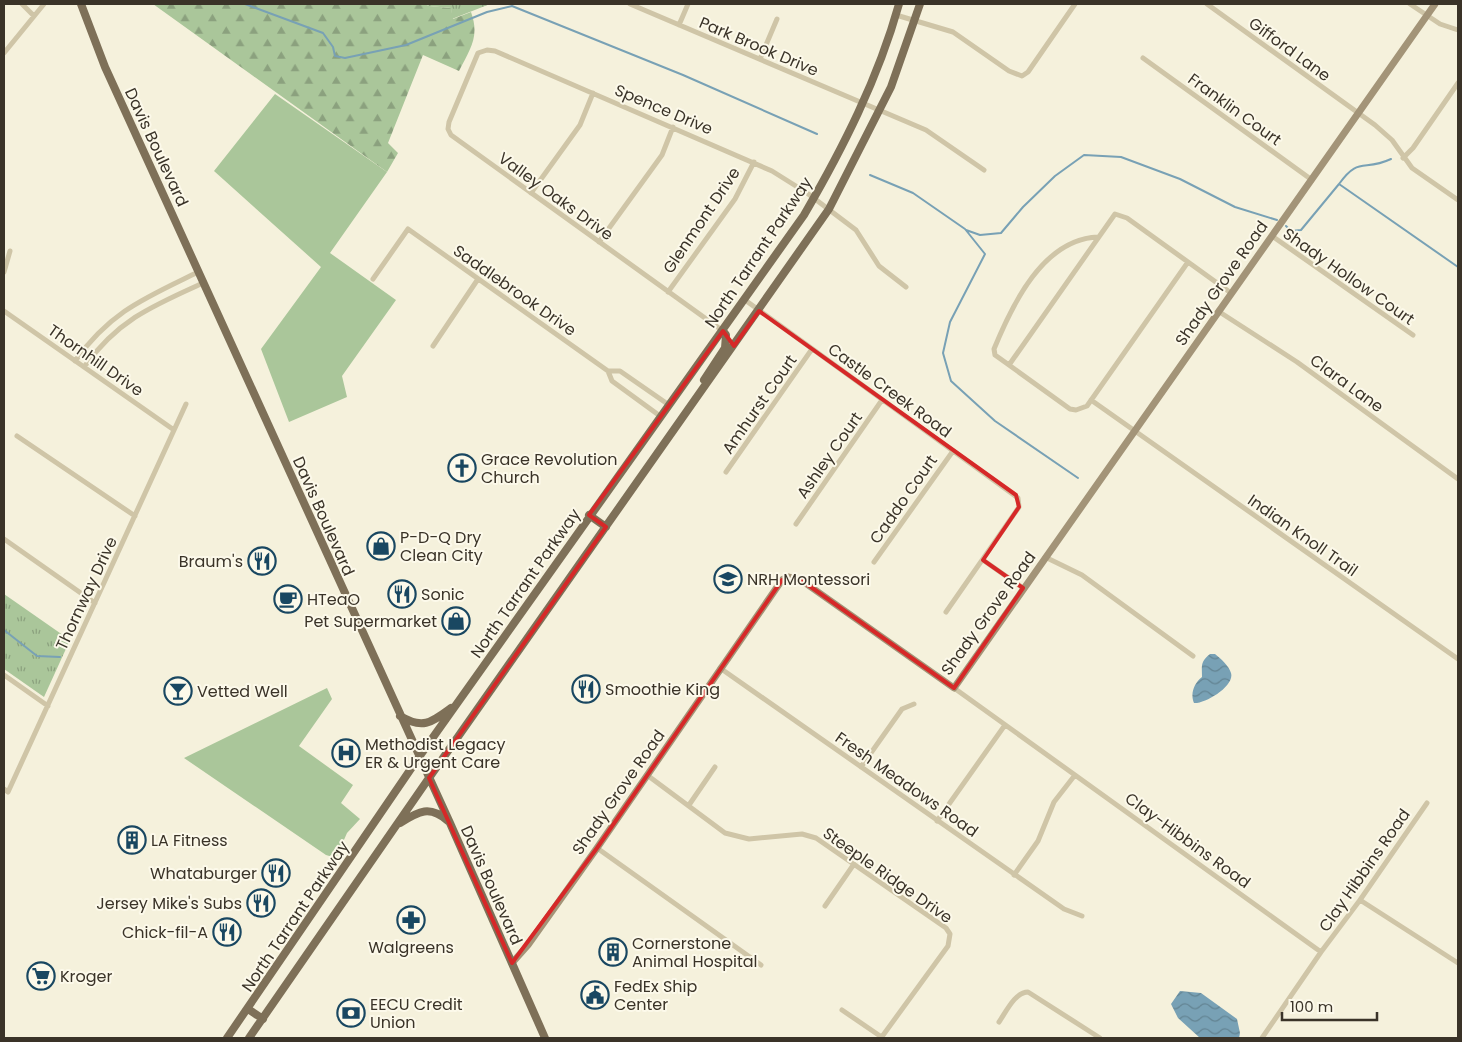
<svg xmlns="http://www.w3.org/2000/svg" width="1462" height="1042" viewBox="0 0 1462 1042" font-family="Poppins,sans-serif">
<defs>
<pattern id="forest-firs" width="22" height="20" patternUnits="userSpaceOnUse" patternTransform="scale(1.25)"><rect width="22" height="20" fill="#aac69a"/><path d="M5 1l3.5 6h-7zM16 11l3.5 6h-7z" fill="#8ba17e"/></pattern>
<pattern id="park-tufts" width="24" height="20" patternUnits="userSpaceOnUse" patternTransform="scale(1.25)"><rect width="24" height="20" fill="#aac69a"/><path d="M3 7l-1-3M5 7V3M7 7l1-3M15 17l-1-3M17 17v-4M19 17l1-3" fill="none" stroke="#8ba17e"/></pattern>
<pattern id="water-waves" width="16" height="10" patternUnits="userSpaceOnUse" patternTransform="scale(1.25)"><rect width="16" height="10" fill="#78a1b5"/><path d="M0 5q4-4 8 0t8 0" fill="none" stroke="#638493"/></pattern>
</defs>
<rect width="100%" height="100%" fill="#f5f1dc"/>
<!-- grass -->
<path fill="#aac69a" d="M275 94 387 172 330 253 396 300 342 376 347 397 289 422 261 349 321 267 214 171Z
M327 688 332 699 299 746 353 785 341 803 360 819 347 833 336 858 326 855 184 758Z"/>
<!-- forest -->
<path fill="url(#forest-firs)" d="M153 4H424L429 6 451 8 453 19 471 12C480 37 470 49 459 71L423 55 388 143 398 153 387 172Z"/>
<!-- park -->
<path fill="url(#park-tufts)" d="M424 4H490L452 19 451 8 429 6Z
M4 594 70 640 44 697 4 669Z"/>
<!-- water -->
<path fill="url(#water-waves)" d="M1210 654H1215C1221 659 1229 666 1231 673 1235 686 1205 704 1194 703 1190 694 1194 683 1202 677 1202 666 1200 662 1210 654Z
M1180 991 1201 993 1237 1019 1240 1033 1239 1038H1200L1178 1018 1171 1004Z"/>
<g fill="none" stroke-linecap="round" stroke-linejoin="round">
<!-- stream -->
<path stroke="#78a1b5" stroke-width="2" d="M245 4 323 33 333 47 335 56 345 58 406 45 487 12 512 6 683 75 817 134
M870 175 913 193 965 229 985 254 950 322 943 353 951 381 995 421 1078 478
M1339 184C1359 156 1363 172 1391 159
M1286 226 1291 231 1301 230 1339 184 1458 267
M966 230 980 235 1001 233 1023 207 1055 176 1084 155 1121 157 1180 179 1235 207 1277 220
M4 630 37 656 60 657"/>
<!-- street -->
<path stroke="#cfc5a7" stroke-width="5" d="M22 4 34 16
M630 4 926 130 984 170
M1207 4 1375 125 1392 140 1412 168 1458 200
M1410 4 1440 24 1458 30
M896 15 953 32 1009 71 1022 76 1028 72 1075 4
M679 25 688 4
M4 53 44 4
M1143 58 1312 180
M760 59 777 19
M1403 158 1413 148 1458 83
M531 193 580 125 593 93
M1272 236 1413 335
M599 242 662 155 673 127
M1188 262 1087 406 1076 410 1070 409 1009 365 1115 214 1127 218 1231 293
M4 272 10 251
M373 279 408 229 608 371 612 381 660 416
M668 292 735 199 754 162
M745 300 1018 498 1019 507 946 612
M4 311 174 430
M1218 311 1297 362 1458 479
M723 331 451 135 448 129 449 122 478 53 487 50 495 51 772 171 807 193 856 230 879 266 906 287
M433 346 478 279
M75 361C111 311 145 298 198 272
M1009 365 995 355 994 349C1012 305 1043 239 1098 237
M84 367C118 320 152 306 203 283
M608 371H620L669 405
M1091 400 1458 659
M17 436 135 516
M726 472 812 349
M796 524 882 400
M4 539 95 603
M1045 557 1082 575 1193 656
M983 560 1023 588
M874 562 953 451
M720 668 1064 909 1082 916
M4 675 48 706
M954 688 1321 952 1262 1038
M861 767 902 709 914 704
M647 775 725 833 749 839 802 834 816 838 946 928 950 934 948 946 881 1038
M4 789 8 792 186 404
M689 805 715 767
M937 821 1005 725
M597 848 761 965
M1014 875 1038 841 1054 802 1075 775
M1360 900 1458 963
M825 906 854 864
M1321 952 1360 900 1427 803
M842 1010 883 1038
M999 1022C1006 1012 1015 992 1028 992L1100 1038"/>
<!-- secondary -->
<path stroke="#a39478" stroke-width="7" d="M512 963 528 945 597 848 782 580 788 577 801 580 954 688 1435 4"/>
<!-- primary -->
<path stroke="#7e7058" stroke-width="8" d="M81 4 105 67 450 823 545 1038
M704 380 725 348 726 335 723 331
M589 515 606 527
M400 716C423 730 432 722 451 708
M400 823C419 811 430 805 448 821
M248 1009 263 1019
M227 1038 419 757 804 215C843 148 878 79 899 4
M249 1038 429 778 829 209 891 87 920 4"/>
</g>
<!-- marked area -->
<path fill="none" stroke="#d62828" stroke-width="4" stroke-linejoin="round" d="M759 311 1016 495 1019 507 983 560 1023 588 954 688 801 580H782L597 848 512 963 429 778 606 527 589 515 723 331 734 346Z"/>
<!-- icons -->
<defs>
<g id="church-ring" transform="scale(1.4375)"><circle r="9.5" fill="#fcf9ea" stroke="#194761" stroke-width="1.5"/><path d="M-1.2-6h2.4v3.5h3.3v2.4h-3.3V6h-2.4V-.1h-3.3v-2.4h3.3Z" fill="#194761"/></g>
<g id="shop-ring" transform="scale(1.4375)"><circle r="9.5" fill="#fcf9ea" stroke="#194761" stroke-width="1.5"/><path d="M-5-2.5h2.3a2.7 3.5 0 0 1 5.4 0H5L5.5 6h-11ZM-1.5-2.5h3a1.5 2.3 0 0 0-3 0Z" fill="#194761"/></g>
<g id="restaurant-ring" transform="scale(1.4375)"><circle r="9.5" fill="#fcf9ea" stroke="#194761" stroke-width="1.5"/><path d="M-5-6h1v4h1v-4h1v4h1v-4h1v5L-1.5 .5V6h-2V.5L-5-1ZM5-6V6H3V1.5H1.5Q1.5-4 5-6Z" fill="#194761"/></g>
<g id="school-ring" transform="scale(1.4375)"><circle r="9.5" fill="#fcf9ea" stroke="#194761" stroke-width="1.5"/><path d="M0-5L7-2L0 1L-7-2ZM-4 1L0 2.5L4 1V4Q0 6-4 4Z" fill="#194761"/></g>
<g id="cafe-ring" transform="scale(1.4375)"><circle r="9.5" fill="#fcf9ea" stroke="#194761" stroke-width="1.5"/><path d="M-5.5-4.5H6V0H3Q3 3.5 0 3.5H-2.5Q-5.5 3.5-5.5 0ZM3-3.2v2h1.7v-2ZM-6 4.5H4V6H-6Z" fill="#194761"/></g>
<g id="bar-ring" transform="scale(1.4375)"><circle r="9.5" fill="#fcf9ea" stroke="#194761" stroke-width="1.5"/><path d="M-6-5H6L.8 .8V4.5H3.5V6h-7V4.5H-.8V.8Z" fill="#194761"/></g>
<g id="hospital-ring" transform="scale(1.4375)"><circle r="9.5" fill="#fcf9ea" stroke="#194761" stroke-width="1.5"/><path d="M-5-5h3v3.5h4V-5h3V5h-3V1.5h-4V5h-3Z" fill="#194761"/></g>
<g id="building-ring" transform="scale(1.4375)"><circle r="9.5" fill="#fcf9ea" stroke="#194761" stroke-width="1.5"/><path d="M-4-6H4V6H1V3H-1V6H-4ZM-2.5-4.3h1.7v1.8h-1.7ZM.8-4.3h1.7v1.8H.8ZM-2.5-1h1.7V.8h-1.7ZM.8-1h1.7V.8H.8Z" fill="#194761"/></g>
<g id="pharmacy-ring" transform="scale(1.4375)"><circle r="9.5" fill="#fcf9ea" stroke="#194761" stroke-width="1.5"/><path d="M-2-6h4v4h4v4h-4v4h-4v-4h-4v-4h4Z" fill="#194761"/></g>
<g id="supermarket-ring" transform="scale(1.4375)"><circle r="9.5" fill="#fcf9ea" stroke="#194761" stroke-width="1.5"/><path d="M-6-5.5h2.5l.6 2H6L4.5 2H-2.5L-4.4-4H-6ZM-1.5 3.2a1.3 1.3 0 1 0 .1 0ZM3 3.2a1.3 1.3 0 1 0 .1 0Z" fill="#194761"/></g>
<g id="civic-ring" transform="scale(1.4375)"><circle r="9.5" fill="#fcf9ea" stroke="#194761" stroke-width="1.5"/><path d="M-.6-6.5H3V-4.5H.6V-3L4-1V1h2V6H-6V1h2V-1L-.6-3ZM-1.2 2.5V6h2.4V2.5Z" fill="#194761"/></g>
<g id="bank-ring" transform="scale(1.4375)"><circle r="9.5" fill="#fcf9ea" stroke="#194761" stroke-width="1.5"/><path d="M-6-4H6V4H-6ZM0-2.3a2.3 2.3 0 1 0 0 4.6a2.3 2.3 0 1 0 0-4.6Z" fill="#194761"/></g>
</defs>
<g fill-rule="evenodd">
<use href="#church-ring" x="462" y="468"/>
<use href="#shop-ring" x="381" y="546"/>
<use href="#restaurant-ring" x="262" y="561"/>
<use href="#school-ring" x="728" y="579"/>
<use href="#restaurant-ring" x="402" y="594"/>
<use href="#cafe-ring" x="288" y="599"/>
<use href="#shop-ring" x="456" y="621"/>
<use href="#restaurant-ring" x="586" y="689"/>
<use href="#bar-ring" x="178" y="691"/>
<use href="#hospital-ring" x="346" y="753"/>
<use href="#building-ring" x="132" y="840"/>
<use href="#restaurant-ring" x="276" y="873"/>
<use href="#restaurant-ring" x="261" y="903"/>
<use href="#pharmacy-ring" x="411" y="920"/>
<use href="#restaurant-ring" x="227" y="932"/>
<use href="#building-ring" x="613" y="952"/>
<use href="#supermarket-ring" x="41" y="976"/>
<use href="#civic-ring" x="595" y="995"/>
<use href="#bank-ring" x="351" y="1013"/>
</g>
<g text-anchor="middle" stroke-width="4" stroke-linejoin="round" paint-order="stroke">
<!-- street labels -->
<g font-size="16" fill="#3a3328" stroke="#fcf9ea">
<text transform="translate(759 46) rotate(23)" y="6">Park Brook Drive</text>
<text transform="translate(1290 49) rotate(36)" y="6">Gifford Lane</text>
<text transform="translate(664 109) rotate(23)" y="6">Spence Drive</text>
<text transform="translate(1235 109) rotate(36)" y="6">Franklin Court</text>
<text transform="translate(157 147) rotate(65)" y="6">Davis Boulevard</text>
<text transform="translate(556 196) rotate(36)" y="6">Valley Oaks Drive</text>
<text transform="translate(701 220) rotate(-56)" y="6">Glenmont Drive</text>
<text transform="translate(758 252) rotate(-56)" y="6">North Tarrant Parkway</text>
<text transform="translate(1349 276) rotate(35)" y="6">Shady Hollow Court</text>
<text transform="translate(1221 283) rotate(-55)" y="6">Shady Grove Road</text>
<text transform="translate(515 290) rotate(35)" y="6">Saddlebrook Drive</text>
<text transform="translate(96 360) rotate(35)" y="6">Thornhill Drive</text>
<text transform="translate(1347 383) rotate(36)" y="6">Clara Lane</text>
<text transform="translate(890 390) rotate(36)" y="6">Castle Creek Road</text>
<text transform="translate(759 404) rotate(-55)" y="6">Amhurst Court</text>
<text transform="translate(829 455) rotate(-55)" y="6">Ashley Court</text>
<text transform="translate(903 499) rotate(-55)" y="6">Caddo Court</text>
<text transform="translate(324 516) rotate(66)" y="6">Davis Boulevard</text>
<text transform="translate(1303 535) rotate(35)" y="6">Indian Knoll Trail</text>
<text transform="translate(525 583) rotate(-55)" y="6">North Tarrant Parkway</text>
<text transform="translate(86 593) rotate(-65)" y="6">Thornway Drive</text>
<text transform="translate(988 613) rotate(-54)" y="6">Shady Grove Road</text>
<text transform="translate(907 784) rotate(35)" y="6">Fresh Meadows Road</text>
<text transform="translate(618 792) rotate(-55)" y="6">Shady Grove Road</text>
<text transform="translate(1188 840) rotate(36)" y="6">Clay-Hibbins Road</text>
<text transform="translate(1364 870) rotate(-55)" y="6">Clay Hibbins Road</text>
<text transform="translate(888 875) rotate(35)" y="6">Steeple Ridge Drive</text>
<text transform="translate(492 885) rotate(66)" y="6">Davis Boulevard</text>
<text transform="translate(295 916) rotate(-56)" y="6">North Tarrant Parkway</text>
</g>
<!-- poi labels -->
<g font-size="16" fill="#3a3328" stroke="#fcf9ea" text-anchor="start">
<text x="481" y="465">Grace Revolution<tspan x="481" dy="18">Church</tspan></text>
<text x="400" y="543">P-D-Q Dry<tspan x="400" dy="18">Clean City</tspan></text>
<text x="243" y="567" text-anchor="end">Braum's</text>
<text x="747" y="585">NRH Montessori</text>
<text x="421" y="600">Sonic</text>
<text x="307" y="605">HTeaO</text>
<text x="437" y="627" text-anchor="end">Pet Supermarket</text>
<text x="605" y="695">Smoothie King</text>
<text x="197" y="697">Vetted Well</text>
<text x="365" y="750">Methodist Legacy<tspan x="365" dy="18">ER &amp; Urgent Care</tspan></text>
<text x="151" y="846">LA Fitness</text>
<text x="257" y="879" text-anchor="end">Whataburger</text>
<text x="242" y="909" text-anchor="end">Jersey Mike's Subs</text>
<text x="208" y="938" text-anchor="end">Chick-fil-A</text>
<text x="632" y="949">Cornerstone<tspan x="632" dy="18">Animal Hospital</tspan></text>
<text x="411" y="953" text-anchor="middle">Walgreens</text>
<text x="60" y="982">Kroger</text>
<text x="614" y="992">FedEx Ship<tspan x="614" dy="18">Center</tspan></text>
<text x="370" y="1010">EECU Credit<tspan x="370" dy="18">Union</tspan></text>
</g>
</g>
<!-- border -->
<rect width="1462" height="1042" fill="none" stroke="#3a3328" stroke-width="10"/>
<!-- scale -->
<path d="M1282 1012v8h95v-8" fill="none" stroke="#3a3328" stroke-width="2.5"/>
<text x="1290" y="1012" font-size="15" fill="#3a3328" stroke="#fcf9ea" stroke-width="4" paint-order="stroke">100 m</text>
</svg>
